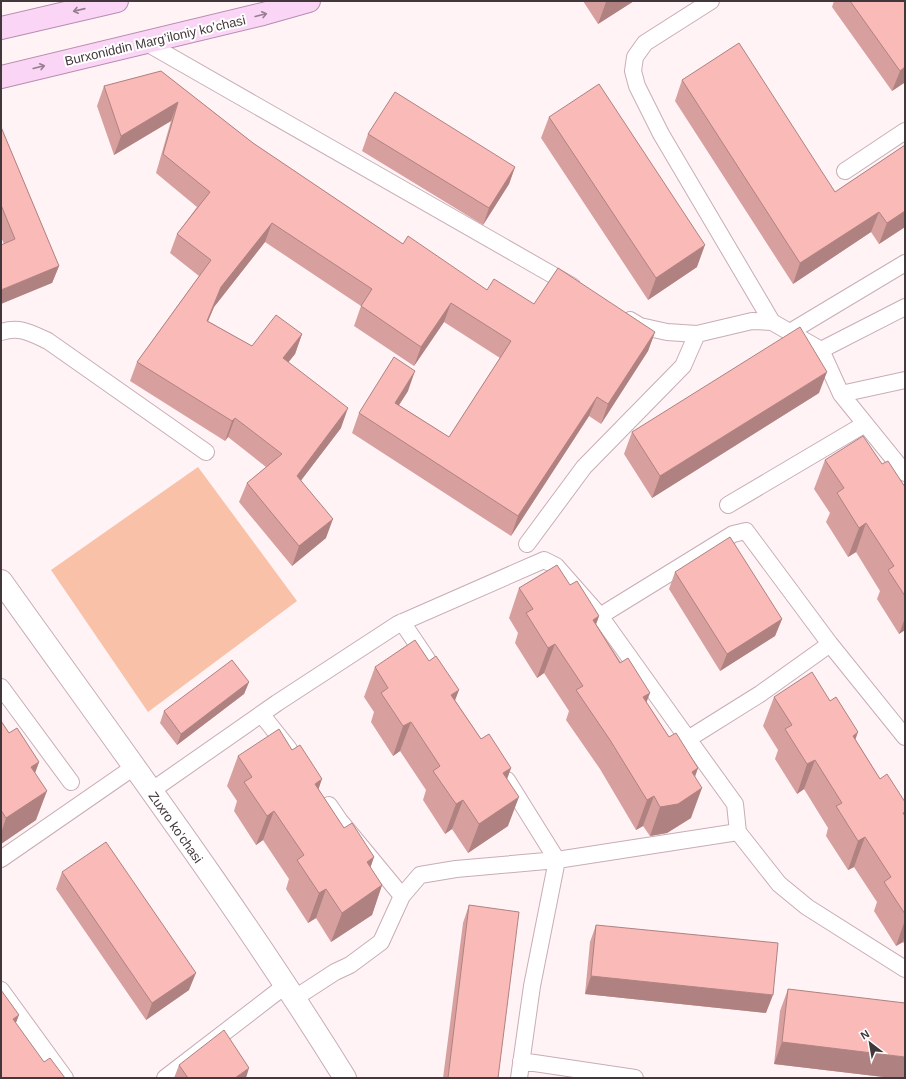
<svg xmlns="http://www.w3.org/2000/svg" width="906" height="1079" viewBox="0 0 906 1079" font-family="Arial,sans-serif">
<rect width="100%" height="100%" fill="#fff3f6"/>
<!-- green -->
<path fill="#f8c1a8" d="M198 467 297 601 148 712 51 570Z"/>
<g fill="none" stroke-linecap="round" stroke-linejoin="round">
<!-- service casing -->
<g stroke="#c8adb6" stroke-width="18">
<path id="service" d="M711 1 645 43 635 57 633 71 637 86 661 134 772 322
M145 42 572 286
M845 171 905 131
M630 320 640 326 667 332 697 334 752 321 772 322 821 350 841 394 905 473
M1 332C20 326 31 333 48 341L206 452
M790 332 905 263
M821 350 905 307
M841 394 905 380
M728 505 865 424
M527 544 584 467 683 366 697 334
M600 616 733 534 746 531 830 644 905 737
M402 622 427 659
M1 687 71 782
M262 715 289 749
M688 739 760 694 830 644
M507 780 557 860 532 986 519 1078
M151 791 277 703 398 624 544 560 556 566 600 616 688 739 735 804 738 832 557 860 456 869 420 875 402 896 340 821 329 805
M738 832 779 884 807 907 905 969
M1 859 134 767
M1 990 65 1078
M295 998 335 972 350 965 381 942 402 896
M521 1061 635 1078
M165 1078 286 985"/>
</g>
<!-- minor casing -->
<g stroke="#c8adb6" stroke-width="24">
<path id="minor" d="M1 581C118 745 239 907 345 1078"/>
</g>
<!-- primary casing -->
<g stroke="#b88cb0" stroke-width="24">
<path id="primary" d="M1 28 117 1
M1 77 263 14 309 1"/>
</g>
<!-- service -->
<use href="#service" stroke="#fff" stroke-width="16"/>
<!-- minor -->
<use href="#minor" stroke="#fff" stroke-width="22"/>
<!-- primary -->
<use href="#primary" stroke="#fbd5f5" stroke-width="22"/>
</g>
<!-- wall -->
<path fill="#d7a09e" d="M583 1H634L598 24Z
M834 1H905V85L904 83 892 91 832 7Z
M161 71 253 143 403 244 487 290 534 304 655 332 648 351 601 424 589 416 511 536 352 433 359 413 408 391 399 405 449 437 500 358 444 322 414 366 354 326 361 306 265 242 214 307 208 321 252 346 302 334 295 354 288 362 341 428 301 480 326 538 292 566 239 502 247 483 266 467 228 437 225 441 130 381 137 362 199 276 170 253 177 234 197 207 156 173 171 121 114 155 97 106 104 86Z
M682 80 835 192 905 145V227L879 244 871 232 793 284 675 101Z
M549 117 697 267 648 300 541 138Z
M1 127 59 266 52 283 4 244 1 237Z
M368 134 515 167 509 184 483 225 362 151Z
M819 393 652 498 624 454 632 432Z
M825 460 882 464 905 487V630L899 634 877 599 880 591 856 552 848 557 826 522 830 513 814 489Z
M675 572 782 619 775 636 720 671 669 589Z
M570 585 599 616 596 624 669 737 698 768 695 777 691 818 667 833 650 836 643 826 636 830 600 769 566 720 569 711 544 673 537 678 515 643 518 633 509 618 519 588Z
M375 667 455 700 481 739 511 768 507 779 508 826 468 853 452 829 445 834 423 800 426 790 400 751 393 756 371 722 374 712 364 697Z
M249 682 244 694 177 745 160 723 164 711Z
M774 697 856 740 880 779 905 802V945L903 942 896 946 874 911 877 902 854 867 848 870 826 836 828 828 804 789 797 794 775 759 778 750 763 726Z
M1 721 9 733 39 762 35 773 36 820 1 844Z
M238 756 318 789 344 828 374 857 370 868 382 885 372 915 331 942 316 918 308 923 286 889 289 879 263 840 256 845 234 811 237 801 227 786Z
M62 872 189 990 146 1020 56 889Z
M469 905 498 1078H443L463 923Z
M596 925 766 1013 585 994 590 942Z
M788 989 905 1078H892L774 1064 780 1011Z
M179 1065 246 1078H174Z"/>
<!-- shaded-wall -->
<path fill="#af8281" d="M607 1H634L598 24 606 2Z
M905 67V80L904 83 892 91 900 71Z
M178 102 171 121 114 155 121 136Z
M515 167 509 184 483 225 489 208Z
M905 211V227L879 244 887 223Z
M879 212 871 232 793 284 800 263Z
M272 223 265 242 214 307 200 340 207 321 221 287Z
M705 245 697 267 648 300 656 278Z
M59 266 52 283 1 304V290Z
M451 303 444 322 414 366 421 347Z
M655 332 648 351 601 424 608 404Z
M302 334 295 354 276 378 283 358Z
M415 371 408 391 388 422 395 403Z
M827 372 819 393 652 498 660 476Z
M597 397 589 416 511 536 518 516Z
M348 408 341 428 290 495 297 476Z
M235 418 228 437 225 441 232 421Z
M333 519 326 538 292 566 299 546Z
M866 523 856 552 848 557 859 528Z
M599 616 588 646 593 620Z
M905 618V630L899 634Z
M782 619 775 636 720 671 727 654Z
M555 644 544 673 537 678 548 648Z
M249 682 244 694 177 745 181 734Z
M459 690 448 719 451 695Z
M650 693 639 722 643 697Z
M411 722 400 751 393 756 403 726Z
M858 732 848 761 853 736Z
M815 760 804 789 797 794 807 764Z
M39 762 28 792 31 767Z
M511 768 500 798 503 773Z
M698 768 687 797 692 772Z
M322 779 312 808 315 784Z
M702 788 691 818 667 833 650 836 660 807Z
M47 791 36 820 1 844V833L6 818Z
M654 796 643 826 636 830 647 800Z
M519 797 508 826 468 853 479 824Z
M463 800 452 829 445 834 456 804Z
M274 811 263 840 256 845 267 816Z
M865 837 854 867 848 870 858 841Z
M374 857 364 886 367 862Z
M382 885 372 915 331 942 342 913Z
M326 889 316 918 308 923 319 893Z
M905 920V935L903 942 896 946Z
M196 973 189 990 146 1020 152 1003Z
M591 976 773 995 766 1013 585 994Z
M19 1015 8 1044 13 1019Z
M782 1042 905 1057V1078H892L774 1064Z
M249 1068 246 1078H235Z"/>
<!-- building -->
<path fill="#fabab8" stroke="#af8281" d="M850 1H905V67L900 71Z
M739 43 835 192 905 145V211L887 223 879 212 800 263 682 80Z
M161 71 253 143 403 244 408 236 487 290 494 279 534 304 558 268 655 332 608 404 597 397 518 516 359 413 394 357 415 371 395 403 449 437 511 341 451 303 421 347 361 306 372 289 272 223 221 287 207 321 252 346 276 315 302 334 283 358 348 408 297 476 333 519 299 546 247 483 282 454 235 418 232 421 137 362 211 260 177 234 210 192 163 154 178 102 121 136 104 86Z
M599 84 705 245 656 278 549 117Z
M395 92 515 167 489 208 368 134Z
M1 127 59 266 1 290V245L15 239 1 205Z
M800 327 827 372 660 476 632 432Z
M863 436 882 464 888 461 905 487V498L904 499 905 500V596L888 570 894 566 866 523 859 528 837 493 844 488 825 460Z
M730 537 782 619 727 654 675 572Z
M557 565 570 585 577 581 599 616 593 620 620 663 628 658 650 693 643 697 669 737 676 733 698 768 692 772 702 788 678 804 660 807 654 796 647 800 610 740 576 690 583 686 555 644 548 648 526 613 533 609 519 588Z
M415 640 429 661 436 656 459 690 451 695 481 739 489 734 511 768 503 773 519 797 479 824 463 800 456 804 433 771 440 766 411 722 403 726 381 693 388 688 375 667Z
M232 660 249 682 181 734 164 711Z
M812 672 830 701 836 697 858 732 853 736 880 779 887 774 905 802V812L903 813 905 816V914L884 882 891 877 865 837 858 841 836 806 842 803 815 760 807 764 785 729 792 725 774 697Z
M1 721 9 733 17 728 39 762 31 767 47 791 6 818 1 810Z
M279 729 292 750 300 745 322 779 315 784 344 828 352 823 374 857 367 862 382 885 342 913 326 889 319 893 297 860 304 855 274 811 267 816 244 782 252 777 238 756Z
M106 842 196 973 152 1003 62 872Z
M469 905 519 912 498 1078H448Z
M596 925 778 943 773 995 591 976Z
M788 989 905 1003V1057L782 1042Z
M1 990 19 1015 13 1019 44 1062 50 1058 65 1078H1Z
M224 1030 249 1068 235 1078H188L179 1065Z"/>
<!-- one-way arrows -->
<defs><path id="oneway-shaft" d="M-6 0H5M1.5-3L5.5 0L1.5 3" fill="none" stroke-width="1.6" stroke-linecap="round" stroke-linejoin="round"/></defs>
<g stroke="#957e8f">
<use href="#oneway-shaft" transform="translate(79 10) rotate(167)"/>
<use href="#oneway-shaft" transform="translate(261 15) rotate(-14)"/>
<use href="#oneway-shaft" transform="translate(39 67) rotate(-14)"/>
</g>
<g text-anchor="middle" stroke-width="4" stroke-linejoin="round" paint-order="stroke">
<!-- street labels -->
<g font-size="13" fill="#42373b" stroke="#fff">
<text transform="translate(155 40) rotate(-13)" y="5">Burxoniddin Marg’iloniy ko’chasi</text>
<text transform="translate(176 827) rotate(55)" y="5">Zuxro ko'chasi</text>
</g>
</g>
<!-- border -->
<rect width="906" height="1079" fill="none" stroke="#42373b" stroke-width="4"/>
<!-- north arrow -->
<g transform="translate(870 1043) rotate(329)" stroke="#ffffff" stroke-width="3" paint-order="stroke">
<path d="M0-3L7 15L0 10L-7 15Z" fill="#42373b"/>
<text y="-6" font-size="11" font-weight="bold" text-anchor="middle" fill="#42373b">N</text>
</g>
</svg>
